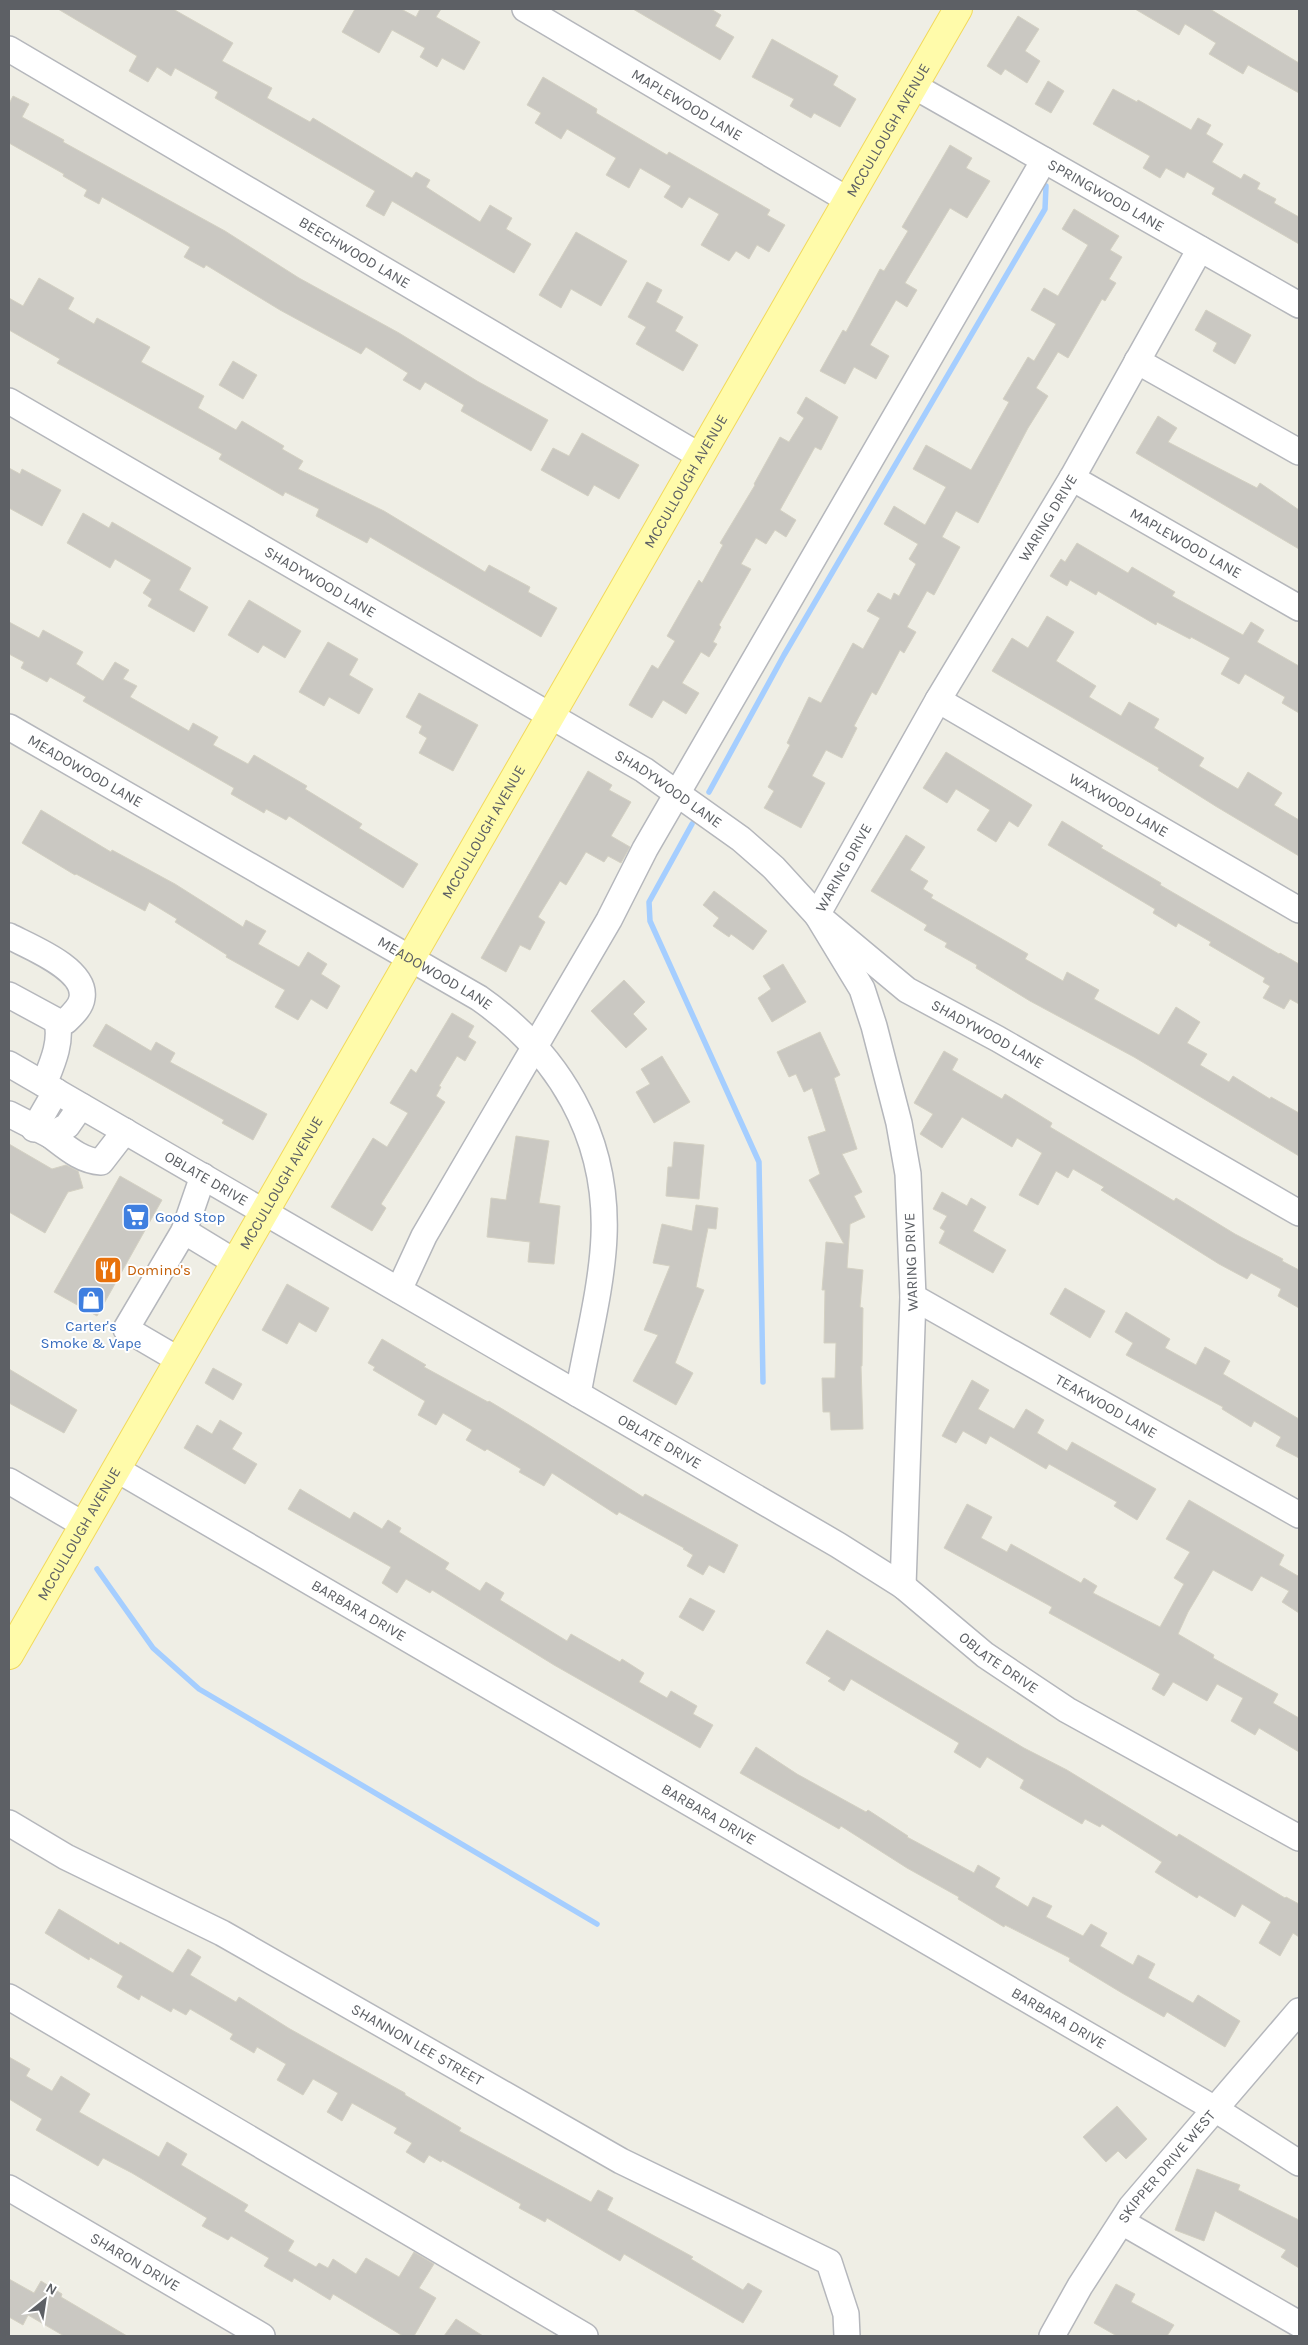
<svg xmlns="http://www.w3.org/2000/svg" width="1308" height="2345" viewBox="0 0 1308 2345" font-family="Karla,sans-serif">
<rect width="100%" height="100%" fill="#efeee5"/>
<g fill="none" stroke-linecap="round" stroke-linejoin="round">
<!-- stream -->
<path stroke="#a5ceff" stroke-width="5.5" d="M709 792 784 655 1045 209 1046 186
M692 824 649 902 650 921 759 1162 763 1382
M97 1569 153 1648 199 1689 597 1924"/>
</g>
<!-- building -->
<path fill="#cac8c2" stroke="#d4d1c3" d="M58 9H173L233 43 222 61 272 88 267 98 310 122 313 118 412 178 416 172 430 180 426 187 480 222 490 205 512 218 506 229 531 244 514 273 392 201 384 216 366 206 375 191 215 98 218 92 175 68 171 76 157 67 148 82 129 71 137 56Z
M355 9H401L416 17 420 9H441L436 17 480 42 464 70 442 58 437 67 420 57 425 48 392 30 379 53 342 32Z
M633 9H711L721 15 715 26 734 37 720 60Z
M1135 9H1210L1299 63V93L1248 65 1243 74 1209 54 1216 43 1185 24 1179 35Z
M1018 16 1039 29 1025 51 1040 61 1027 83 1005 69 1001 75 987 66Z
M772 39 838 76 833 85 856 99 840 127 814 113 811 118 790 106 794 99 752 77Z
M543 77 597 109 596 113 667 155 669 152 770 210 767 215 785 225 769 252 757 245 749 259 736 251 729 261 701 245 719 214 689 197 682 208 664 197 671 186 640 168 629 188 606 175 616 158 567 129 561 139 535 123 541 113 527 105Z
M1048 81 1064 91 1051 113 1035 104Z
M1113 89 1137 102 1138 100 1191 130 1198 118 1211 125 1206 134 1223 144 1212 162 1241 179 1244 174 1260 183 1257 189 1276 199 1274 203 1299 217V244L1212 194 1215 188 1187 172 1184 178 1166 168 1160 178 1143 168 1150 156 1093 124Z
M13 96 29 104 22 117 64 140 63 142 225 231 299 278 399 333 477 381 548 420 531 451 461 411 464 405 425 382 420 390 403 380 408 373 366 347 361 354 280 310 206 265 204 268 184 257 190 247 141 219 102 197 99 204 84 196 87 190 63 176 64 174 9 143V104Z
M950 145 972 158 966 168 990 181 967 218 950 208 905 283 917 290 907 307 896 300 870 345 889 356 876 379 854 367 845 384 820 371 843 330 846 332 880 269 884 271 908 231 902 227Z
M1074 209 1119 236 1110 250 1122 257 1109 279 1116 283 1105 301 1102 299 1068 358 1058 352 1036 388 1048 396 1028 428 978 523 956 511 942 537 960 547 934 595 927 591 907 627 916 632 904 653 900 650 876 695 872 692 854 726 857 728 842 758 826 750 812 776 825 783 801 828 764 808 774 791 768 787 790 745 787 743 809 697 821 703 853 643 863 649 880 618 867 611 878 593 891 600 894 593 899 596 916 564 909 559 918 544 884 524 894 506 925 525 946 487 913 469 926 445 971 470 1009 402 1003 399 1028 357 1034 361 1056 324 1031 310 1044 288 1058 296 1088 245 1062 229Z
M576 232 627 261 601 306 571 289 561 308 539 295Z
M39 278 74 298 68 309 94 324 97 318 150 347 141 362 204 396 198 408 236 430 242 421 284 446 282 449 303 461 298 469 384 511 485 572 489 565 530 587 528 592 557 608 541 637 370 537 367 543 316 516 319 509 285 492 283 496 219 459 222 454 57 363 60 359 9 330V298L23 306Z
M647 282 662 290 656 302 683 317 675 331 698 345 683 371 636 344 646 327 628 317Z
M1206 310 1251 335 1235 364 1213 351 1217 343 1195 330Z
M233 361 257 375 243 399 219 385Z
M806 397 838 417 821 450 815 447 780 510 796 520 786 537 775 530 766 544 756 538 741 564 751 569 719 625 721 627 713 642 717 644 709 657 701 652 682 683 699 693 686 714 663 700 652 718 629 705 652 665 658 669 675 641 667 636 699 580 702 583 723 545 720 543 755 485 754 484 780 437 789 442 804 418 797 413Z
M1158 416 1177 428 1168 442 1257 488 1260 483 1299 510V549L1136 453Z
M582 433 639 465 619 499 594 485 588 496 541 470 553 448 569 456Z
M9 468 20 474 22 469 61 490 42 526 9 508Z
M83 513 109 528 112 522 191 568 179 590 208 607 194 632 148 606 152 599 143 593 151 580 115 559 110 568 67 543Z
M1077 543 1128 573 1132 567 1175 592 1172 596 1243 635 1251 622 1264 630 1257 642 1299 666V713L1282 703 1285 697 1245 674 1239 684 1221 674 1230 658 1191 637 1190 639 1157 622 1156 625 1098 591 1096 595 1070 580 1067 586 1050 576 1061 559 1065 562Z
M249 600 301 631 285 658 263 645 258 653 228 635Z
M1047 616 1074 632 1056 661 1096 686 1089 697 1121 716 1129 702 1159 719 1154 728 1204 758 1199 766 1238 789 1248 772 1282 793 1274 805 1299 820V856L1217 807 1158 770 1159 768 992 671 1012 638 1028 648Z
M9 622 39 638 43 630 83 652 76 664 103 681 115 662 129 670 123 679 137 686 130 697 189 731 193 723 218 737 213 745 248 764 254 755 307 786 305 789 362 824 359 828 418 864 403 888 289 816 286 820 266 809 264 813 231 794 234 788 83 701 86 697 50 677 47 682 21 668 24 662 9 654Z
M328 642 358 659 349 675 373 689 359 714 329 697 324 706 299 692Z
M419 693 478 725 453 771 419 753 427 738 419 733 422 726 406 717Z
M946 752 1032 805 1018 827 1009 821 996 842 977 830 990 810 956 789 947 803 923 788Z
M588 771 612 785 609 790 631 802 611 836 630 847 621 863 608 856 604 862 586 852 566 885 560 881 538 917 545 922 530 950 520 945 506 972 481 958Z
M41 810 111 852 112 850 175 884 243 927 246 920 266 931 258 944 299 967 308 952 327 964 321 974 340 986 327 1009 311 999 298 1020 275 1007 285 990 226 957 227 955 175 922 177 919 149 902 145 911 76 874 75 875 22 843Z
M1062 821 1103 846 1101 848 1161 883 1160 885 1279 954 1280 953 1299 964V1004L1290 999 1284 1009 1263 998 1270 986 1263 982 1265 978 1209 945 1211 942 1178 923 1176 927 1153 913 1155 909 1048 845Z
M906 835 925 847 910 870 928 881 923 889 933 895 931 898 1028 954 1025 959 1063 981 1067 972 1099 990 1094 999 1159 1035 1176 1007 1200 1022 1187 1043 1207 1054 1200 1065 1229 1082 1233 1076 1270 1099 1271 1097 1299 1113V1156L1134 1057 1030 1001 976 968 977 965 945 947 947 943 924 930 927 925 871 891Z
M714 891 767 931 753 950 731 934 729 937 713 926 719 918 703 905Z
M783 964 806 1002 772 1022 758 998 771 989 763 976Z
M624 980 645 1002 633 1014 647 1029 626 1048 591 1011Z
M452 1013 474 1026 468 1037 476 1042 465 1061 457 1056 439 1086 441 1087 436 1096 445 1102 381 1204 386 1208 372 1231 331 1207 373 1138 387 1147 408 1113 390 1103 411 1069 416 1073Z
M106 1024 151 1051 156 1042 175 1053 170 1062 267 1114 253 1140 222 1123 224 1120 93 1046Z
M820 1032 840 1075 834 1078 857 1149 842 1154 862 1192 854 1196 865 1217 850 1224 847 1268 863 1270 860 1307 863 1308 862 1366H861L863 1429 831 1430 830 1412H823L822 1378H835L836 1343H824L825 1290H822L826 1242 844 1244 809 1180 820 1174 808 1137 826 1131 812 1088 804 1092 796 1074 789 1077 777 1052Z
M944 1051 958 1059 952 1070 1002 1099 1005 1094 1052 1123 1050 1127 1174 1201 1176 1198 1235 1234 1283 1259 1282 1261 1299 1270V1308L1278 1296 1281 1289 1251 1273 1247 1279 1219 1264 1101 1190 1104 1187 1073 1169 1068 1178 1056 1171 1038 1205 1019 1195 1042 1153 1017 1138 1012 1147 962 1117 942 1148 920 1134 933 1114 914 1103Z
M662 1056 690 1102 654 1123 636 1092 650 1084 641 1069Z
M516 1136 549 1141 539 1203 560 1206 554 1264 528 1262 530 1242 487 1237 491 1198 506 1200Z
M674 1142 704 1145 699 1199 666 1196 668 1167H672Z
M9 1144 52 1169 66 1165 78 1171 83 1188 68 1192 45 1233 9 1212Z
M120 1176 162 1200 97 1316 54 1292Z
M942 1192 967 1206 971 1198 986 1207 973 1231 1006 1250 993 1273 939 1243 945 1231 940 1228 947 1216 933 1209Z
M696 1205 718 1208 716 1229 708 1228 696 1287 704 1290 675 1363 693 1373 676 1405 633 1381 658 1335 644 1330 670 1266 653 1263 662 1224 692 1231Z
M287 1284 329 1308 316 1332 299 1322 287 1344 262 1330Z
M1065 1288 1105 1311 1090 1338 1050 1314Z
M1126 1312 1170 1339 1165 1348 1196 1365 1205 1347 1230 1361 1223 1374 1299 1419V1458L1276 1446 1281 1437 1254 1421 1251 1427 1222 1409 1223 1407 1126 1355 1133 1343 1115 1332Z
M382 1339 426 1365 424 1367 488 1402 489 1401 529 1425 643 1497 645 1494 738 1545 724 1573 709 1565 703 1575 687 1566 693 1555 683 1549 684 1548 619 1512 617 1515 552 1473 544 1486 519 1472 521 1469 487 1449 485 1451 466 1440 472 1430 443 1413 436 1425 418 1415 425 1401 373 1370 375 1367 368 1363Z
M213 1368 242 1384 233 1400 205 1383Z
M9 1369 77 1410 64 1433 9 1403Z
M972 1380 989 1390 978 1409 1014 1429 1026 1409 1044 1420 1037 1433 1067 1451 1072 1442 1156 1489 1137 1520 1114 1506 1117 1502 1049 1464 1046 1469 990 1436 986 1444 963 1431 956 1443 942 1436Z
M220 1420 242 1433 232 1449 257 1464 245 1484 184 1448 197 1425 212 1434Z
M300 1489 350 1519 354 1512 382 1529 388 1520 401 1528 399 1532 449 1563 445 1569 480 1591 486 1582 504 1593 500 1600 567 1641 571 1634 620 1662 622 1659 644 1673 639 1682 667 1698 671 1691 697 1706 693 1714 713 1725 700 1748 554 1665 432 1590 430 1593 406 1579 397 1593 382 1583 391 1567 288 1509Z
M1189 1500 1284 1555 1279 1565 1298 1576 1299 1574V1613L1282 1602 1289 1591 1261 1576 1252 1591 1213 1570 1188 1612 1178 1634 1214 1655 1213 1658 1278 1694 1273 1703 1299 1718V1752L1259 1728 1255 1735 1231 1721 1243 1698 1217 1684 1207 1701 1173 1682 1164 1696 1152 1689 1160 1674 1049 1613 1052 1607 944 1548 967 1504 992 1517 981 1538 1007 1552 1011 1544 1081 1583 1084 1578 1097 1586 1093 1593 1160 1627 1184 1584 1174 1578 1190 1552 1166 1539Z
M690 1598 715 1611 703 1631 679 1617Z
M827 1630 1024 1748 1067 1770 1177 1837 1179 1834 1285 1898 1286 1897 1299 1904V1937L1293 1933 1280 1956 1259 1943 1271 1922 1242 1904 1235 1917 1199 1895 1197 1898 1155 1872 1162 1862 1102 1824 1100 1827 1085 1819 1082 1824 1020 1788 1024 1780 987 1757 980 1768 954 1752 959 1743 851 1679 844 1691 828 1681 831 1678 806 1663Z
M756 1747 797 1774 866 1812 868 1810 908 1836 907 1837 974 1873 978 1865 1000 1878 995 1887 1028 1907 1033 1897 1052 1906 1046 1917 1083 1936 1091 1924 1107 1933 1100 1946 1133 1965 1138 1955 1155 1964 1148 1978 1193 2003 1198 1995 1240 2021 1225 2047 1167 2012 1164 2017 1122 1993 1069 1961 1070 1958 1005 1925 1004 1927 958 1899 959 1897 907 1868 841 1826 839 1829 740 1773Z
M59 1909 119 1945 120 1942 173 1973 188 1949 201 1957 190 1975 236 2002 239 1997 290 2029 405 2093V2095L461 2128 459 2131 591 2202 598 2190 613 2198 607 2210 693 2257 691 2259 743 2290 748 2283 762 2291 743 2323 624 2254 620 2261 547 2218 545 2222 519 2208 521 2204 442 2160 441 2162 429 2155 424 2163 406 2152 412 2143 394 2133 397 2128 352 2103 342 2121 327 2112 338 2093 313 2079 303 2095 277 2080 286 2064 257 2047 254 2053 230 2039 233 2034 190 2009 186 2015 173 2008 171 2012 141 1995 139 2000 117 1987 123 1976 90 1957 89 1960 45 1933Z
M9 2057 30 2069 26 2076 52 2091 61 2076 90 2094 79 2112 159 2157 167 2142 187 2154 181 2165 248 2205 244 2211 294 2241 288 2251 316 2267 319 2263 328 2268 333 2259 356 2274 366 2258 399 2277 414 2252 434 2264 419 2288 436 2298 414 2336H403L333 2294 330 2300 294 2278 292 2282 264 2266 269 2258 231 2236 228 2240 202 2226 207 2218 132 2173 103 2158 98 2166 36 2130 42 2119 9 2099Z
M1117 2106 1147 2139 1126 2159 1118 2151 1106 2162 1083 2137Z
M1197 2169 1240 2185 1238 2190 1299 2220V2268L1281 2257 1286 2250 1215 2211 1204 2241 1175 2230Z
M9 2279 34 2293 41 2281 62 2294 61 2297 127 2336H64L28 2315 23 2325 9 2317Z
M1116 2284 1135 2294 1131 2302 1174 2325 1167 2336H1117L1094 2323Z
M456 2319 483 2336H444Z"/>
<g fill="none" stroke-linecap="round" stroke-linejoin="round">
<!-- minor casing -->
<g stroke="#b5b7bc" stroke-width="28">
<g id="minor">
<path id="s1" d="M525 9 848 200"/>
<path id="s2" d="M9 49 700 456"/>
<path id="s3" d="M914 86 1299 305"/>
<path d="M1137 361 1299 452"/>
<path id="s4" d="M9 401 644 770 741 839 774 868 817 915 907 990 998 1039 1299 1213"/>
<path id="s5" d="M1072 478 1299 608"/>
<path id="s6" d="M938 700 1299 910"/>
<path id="s7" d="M9 727 479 998C559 1054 608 1136 604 1236 602 1287 587 1343 578 1394"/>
<path d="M9 936C30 947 87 969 82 998 81 1007 72 1015 66 1021H57L9 995"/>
<path id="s8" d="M9 1064 838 1545 903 1586 985 1655 1067 1710 1299 1838"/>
<path d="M44 1084C52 1064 62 1043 57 1021"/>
<path d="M9 1114 50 1135 67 1126 81 1106"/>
<path d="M34 1129 56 1091"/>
<path d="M50 1135C66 1147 81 1161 101 1162L125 1131"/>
<path d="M184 1231 203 1176"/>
<path d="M399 1290 424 1236 609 920 645 849 1044 160"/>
<path id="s9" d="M913 1297 1299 1515"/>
<path d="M179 1360 126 1329 184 1231 235 1262"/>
<path id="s10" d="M116 1469 1215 2109 1299 2163"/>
<path d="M9 1481 84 1525"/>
<path id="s11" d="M903 1586 913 1297 908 1174 899 1123 874 1026 862 989 817 915 938 700 1072 478 1200 249"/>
<path id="s12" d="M9 1823 66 1857 222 1933 621 2161 829 2262 846 2314 847 2336"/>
<path d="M9 1997 585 2336"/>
<path id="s13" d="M9 2188 262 2336"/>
<path d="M1122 2222 1299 2324"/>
<path id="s14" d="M1052 2336 1080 2286 1131 2207 1299 2011"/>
</g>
</g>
<!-- major casing -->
<g stroke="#f2d95b" stroke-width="30">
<g id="major">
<path id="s15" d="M9 1655 958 9"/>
</g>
</g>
<!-- minor -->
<use href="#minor" stroke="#fff" stroke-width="25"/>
<!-- major -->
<use href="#major" stroke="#fffbaa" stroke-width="28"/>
</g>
<!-- icons -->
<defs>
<g id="supermarket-square" transform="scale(1.4375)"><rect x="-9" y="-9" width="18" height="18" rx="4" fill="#3f7fe0" stroke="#fff"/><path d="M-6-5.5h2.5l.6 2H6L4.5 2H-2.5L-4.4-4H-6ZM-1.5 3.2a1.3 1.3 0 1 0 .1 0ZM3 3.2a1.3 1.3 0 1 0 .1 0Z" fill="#fff"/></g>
<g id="restaurant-square" transform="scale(1.4375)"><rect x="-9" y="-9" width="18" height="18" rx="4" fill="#e8710a" stroke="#fff"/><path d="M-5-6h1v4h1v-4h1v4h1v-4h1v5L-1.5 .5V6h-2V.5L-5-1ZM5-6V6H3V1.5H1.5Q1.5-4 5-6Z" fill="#fff"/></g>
<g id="shop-square" transform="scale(1.4375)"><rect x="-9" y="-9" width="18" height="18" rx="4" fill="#3f7fe0" stroke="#fff"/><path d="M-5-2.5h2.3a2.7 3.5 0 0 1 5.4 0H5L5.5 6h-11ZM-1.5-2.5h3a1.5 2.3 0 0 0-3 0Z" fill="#fff"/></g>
</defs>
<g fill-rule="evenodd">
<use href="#supermarket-square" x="136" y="1217"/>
<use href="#restaurant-square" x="108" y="1270"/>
<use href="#shop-square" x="91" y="1300"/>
</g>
<g text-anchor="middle" stroke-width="4" stroke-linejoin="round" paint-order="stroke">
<!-- street labels -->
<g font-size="15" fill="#5d6065" stroke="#fff">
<text dy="5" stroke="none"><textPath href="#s1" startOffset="188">MAPLEWOOD LANE</textPath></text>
<text dy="5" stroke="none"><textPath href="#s15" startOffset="1760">MCCULLOUGH AVENUE</textPath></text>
<text dy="5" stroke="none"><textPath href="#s3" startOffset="221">SPRINGWOOD LANE</textPath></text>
<text dy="5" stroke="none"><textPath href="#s2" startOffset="401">BEECHWOOD LANE</textPath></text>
<text dy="5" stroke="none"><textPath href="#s15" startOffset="1355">MCCULLOUGH AVENUE</textPath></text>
<text dy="5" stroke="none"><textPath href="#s11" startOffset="1149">WARING DRIVE</textPath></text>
<text dy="5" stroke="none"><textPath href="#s5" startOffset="131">MAPLEWOOD LANE</textPath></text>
<text dy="5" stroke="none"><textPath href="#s4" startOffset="360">SHADYWOOD LANE</textPath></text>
<text dy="5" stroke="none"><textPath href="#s7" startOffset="88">MEADOWOOD LANE</textPath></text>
<text dy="5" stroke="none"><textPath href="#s4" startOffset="765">SHADYWOOD LANE</textPath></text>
<text dy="5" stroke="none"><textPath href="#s6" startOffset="209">WAXWOOD LANE</textPath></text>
<text dy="5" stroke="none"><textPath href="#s15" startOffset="950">MCCULLOUGH AVENUE</textPath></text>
<text dy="5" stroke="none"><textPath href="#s11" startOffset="744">WARING DRIVE</textPath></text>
<text dy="5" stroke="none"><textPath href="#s7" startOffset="492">MEADOWOOD LANE</textPath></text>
<text dy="5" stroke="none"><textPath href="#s4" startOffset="1170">SHADYWOOD LANE</textPath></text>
<text dy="5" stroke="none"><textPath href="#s8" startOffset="228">OBLATE DRIVE</textPath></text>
<text dy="5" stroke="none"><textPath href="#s15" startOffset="545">MCCULLOUGH AVENUE</textPath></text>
<text transform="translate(911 1262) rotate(-92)" y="5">WARING DRIVE</text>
<text dy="5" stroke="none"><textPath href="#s9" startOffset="222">TEAKWOOD LANE</textPath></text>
<text dy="5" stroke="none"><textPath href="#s8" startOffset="752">OBLATE DRIVE</textPath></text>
<text dy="5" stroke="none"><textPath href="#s15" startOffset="140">MCCULLOUGH AVENUE</textPath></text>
<text dy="5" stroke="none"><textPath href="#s10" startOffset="281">BARBARA DRIVE</textPath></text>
<text dy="5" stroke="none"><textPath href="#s8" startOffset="1158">OBLATE DRIVE</textPath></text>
<text dy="5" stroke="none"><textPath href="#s10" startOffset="686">BARBARA DRIVE</textPath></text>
<text dy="5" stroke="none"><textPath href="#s10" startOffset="1091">BARBARA DRIVE</textPath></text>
<text dy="5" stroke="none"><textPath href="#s12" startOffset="465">SHANNON LEE STREET</textPath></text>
<text dy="5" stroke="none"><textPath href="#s14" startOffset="205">SKIPPER DRIVE WEST</textPath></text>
<text dy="5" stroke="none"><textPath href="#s13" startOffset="146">SHARON DRIVE</textPath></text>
</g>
<!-- shop labels -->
<g font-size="15" fill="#366cbe" stroke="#fff" text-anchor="start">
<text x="155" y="1222">Good Stop</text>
<text x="91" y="1331" text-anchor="middle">Carter's<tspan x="91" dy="17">Smoke &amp; Vape</tspan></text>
</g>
<!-- food labels -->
<g font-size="15" fill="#c56008" stroke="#fff" text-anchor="start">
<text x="127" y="1275">Domino's</text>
</g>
</g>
<!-- border -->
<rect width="1308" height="2345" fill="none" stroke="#5d6065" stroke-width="20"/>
<!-- north arrow -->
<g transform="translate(45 2300) rotate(30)" stroke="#ffffff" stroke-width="4" paint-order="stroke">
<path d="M0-4L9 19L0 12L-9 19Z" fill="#5d6065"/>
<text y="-8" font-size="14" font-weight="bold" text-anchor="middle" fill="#5d6065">N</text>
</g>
</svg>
